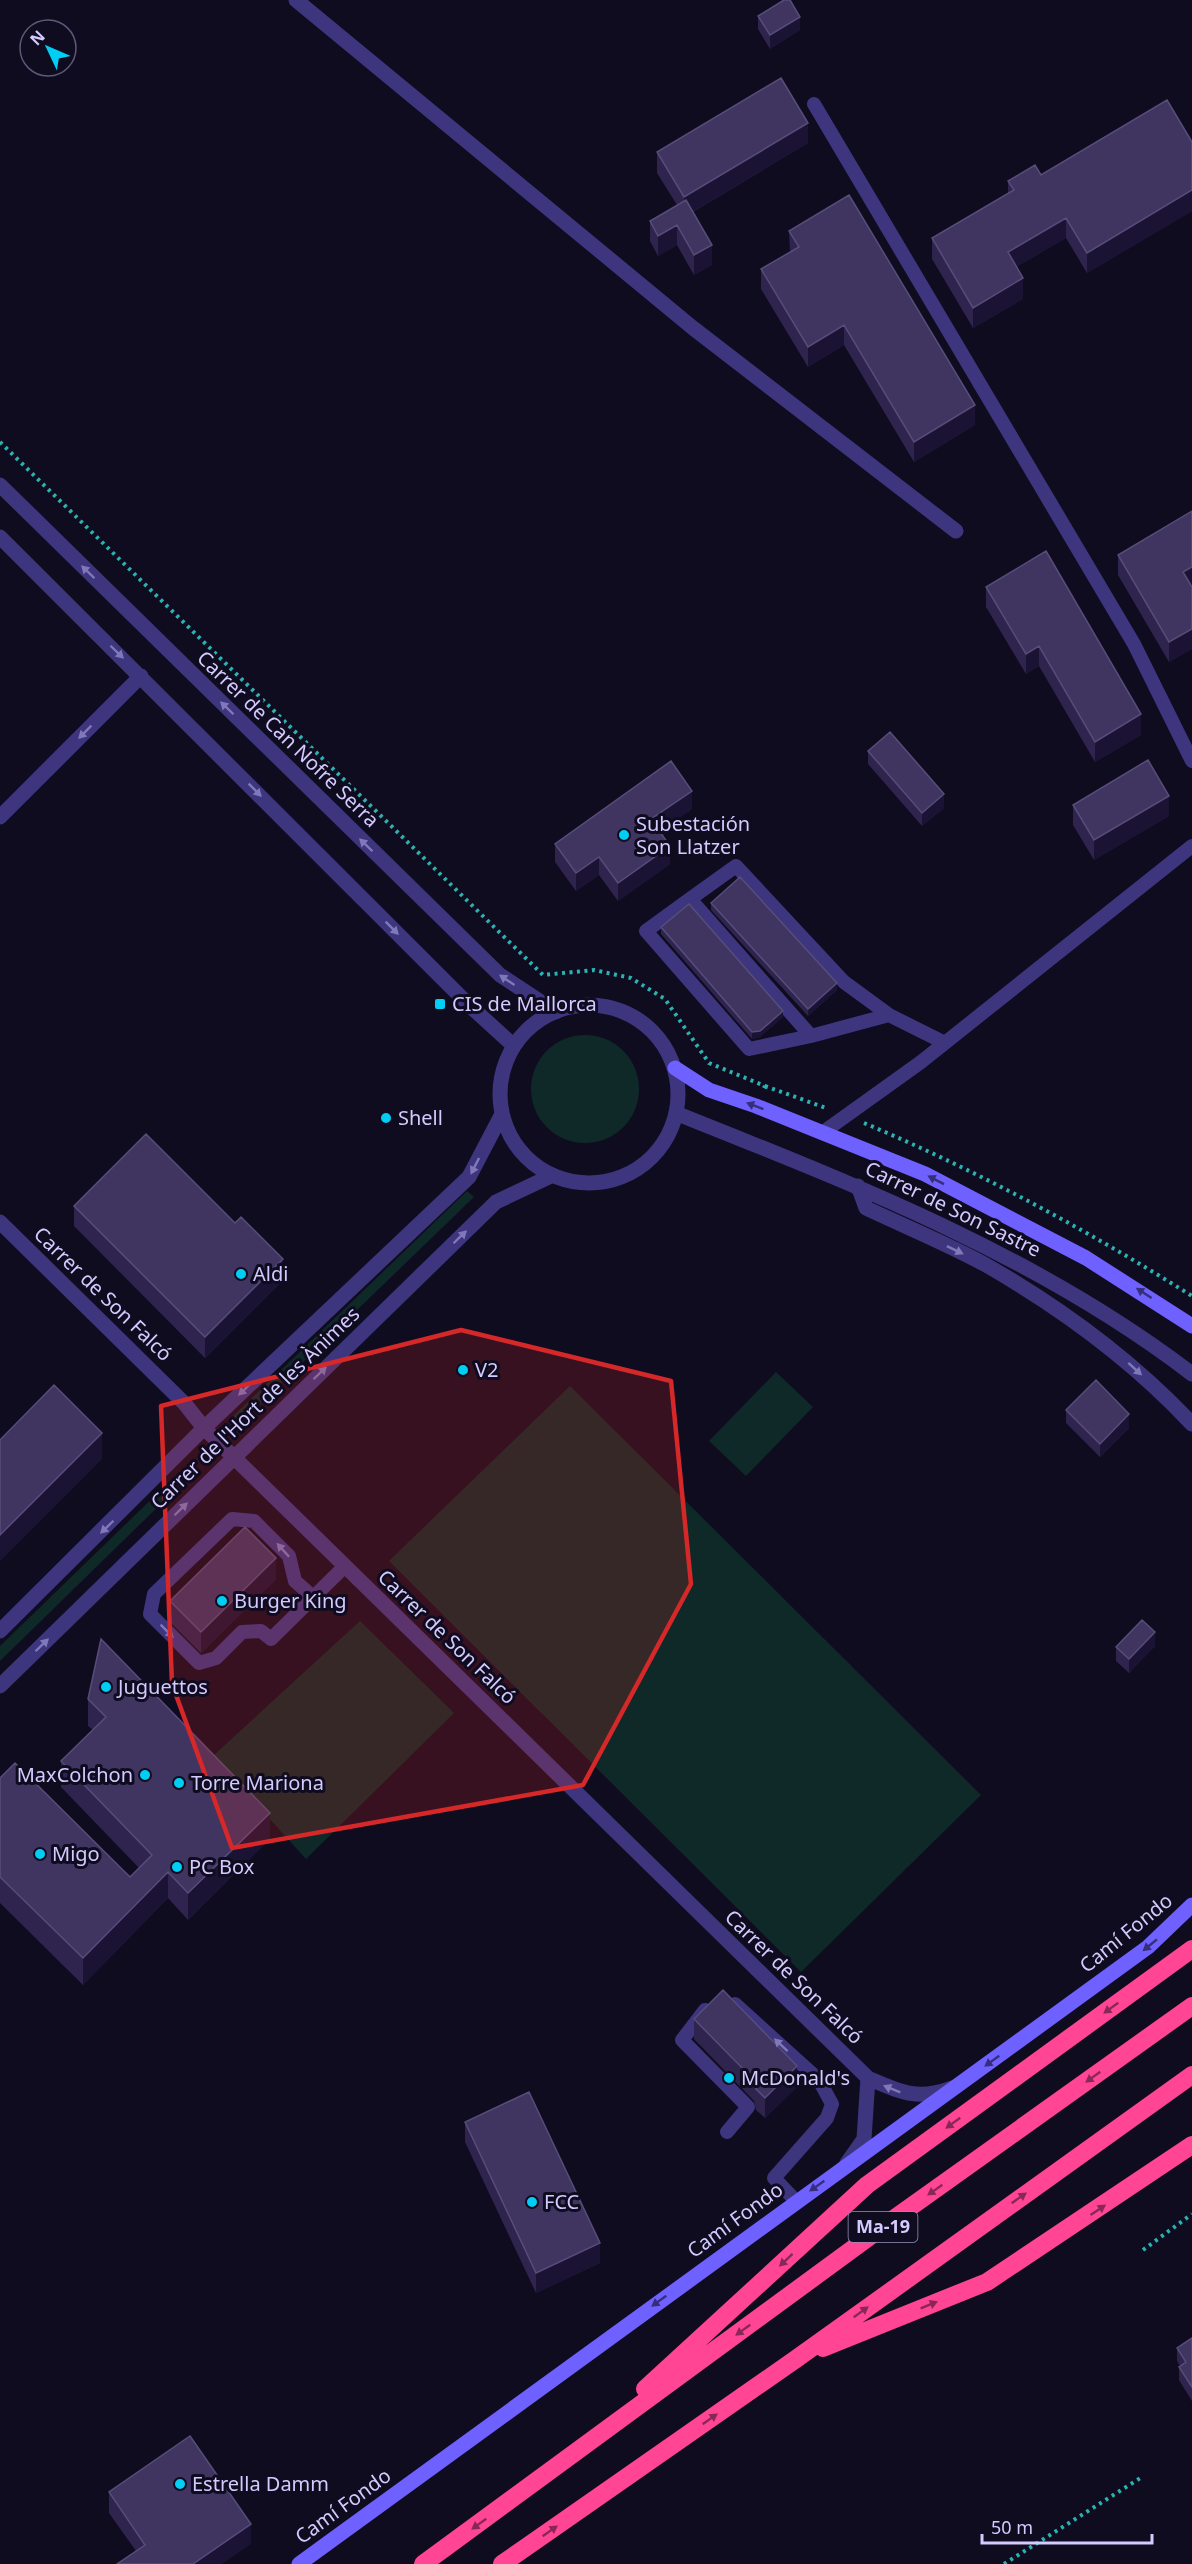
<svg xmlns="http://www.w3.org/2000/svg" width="1192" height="2564" viewBox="0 0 1192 2564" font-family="'Noto Sans',sans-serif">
<rect width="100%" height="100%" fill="#100c1f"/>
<!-- green -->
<path fill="#0f2929" d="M531 1089a54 54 0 1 1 108 0a54 54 0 1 1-108 0Z
M467 1191 474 1197 237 1426 230 1419Z
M776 1372 813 1407 746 1476 709 1441Z
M570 1386 981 1795 801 1972 389 1561Z
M164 1487 170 1495 0 1661V1646Z
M360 1621 454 1713 306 1859 213 1756Z"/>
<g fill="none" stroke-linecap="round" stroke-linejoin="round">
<!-- path -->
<path stroke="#2ab3b3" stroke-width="4" stroke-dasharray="3 4.5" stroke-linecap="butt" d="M0 442 543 975 594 970 631 978 665 999 709 1063 765 1086 763 1090
M765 1086 826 1108
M864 1123C978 1171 1087 1230 1192 1296
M1143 2250 1192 2214
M1004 2564 1142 2477"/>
<!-- lane -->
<path stroke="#3d367f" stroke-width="14" d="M814 104 1134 644 1192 761
M690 899 646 931 749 1049 811 1036
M889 1015 811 1036 690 899 736 866 844 982 889 1015 945 1043
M822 1133 921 1062 1192 846
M313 1597 295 1581 289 1556 254 1521 232 1519 154 1594 150 1614 199 1663 216 1658 242 1632 261 1631 271 1639 345 1566
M735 2004 819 2080 832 2104 827 2118 774 2178 796 2201
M705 2010 682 2040 748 2107 727 2132"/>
<!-- street -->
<path stroke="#3d367f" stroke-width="15" d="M296 0 693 328 956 531
M0 485 500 975 556 1012
M0 537 469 1005 514 1046
M0 817 141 676
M500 1094a89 89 0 1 1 178 0a89 89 0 1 1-178 0Z
M678 1114C856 1185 1038 1256 1192 1374
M858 1186 866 1208C906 1227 948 1244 986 1265 1061 1308 1133 1361 1192 1424
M0 1222 185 1404 204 1428 868 2078C900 2092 917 2101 952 2088
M0 1631 204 1428 469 1177 502 1114
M0 1686 496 1202 551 1176
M847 2163 864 2139 868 2078"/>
<!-- secondary -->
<path stroke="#6f61ff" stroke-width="15" d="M675 1068 709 1090 756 1106 925 1174 1086 1258 1192 1326
M299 2564 1148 1947 1192 1905"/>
<!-- highway -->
<path stroke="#ff4593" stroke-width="18" d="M823 2348 987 2282 1192 2145
M645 2389 867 2185 1192 1949
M423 2564 888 2223 1192 2006
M502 2564 796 2359 1192 2075"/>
</g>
<!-- wall -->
<path fill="#2e244e" d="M758 16 800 30 770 49 758 29Z
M1192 142V211L1087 273 1066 238 1016 267 1023 299 973 328 932 259V238L1008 193V181Z
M808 143 693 212 712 265 694 275 677 245 658 256 650 241V221L677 205 657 173V152Z
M789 231 975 425 914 462 844 345 808 367 761 289V269L790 252Z
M1192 511V649L1169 662 1118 575V555Z
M986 587 1141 735 1095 762 1039 666 1026 674 986 607Z
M868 751 944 808 922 826 868 764Z
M1073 805 1169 816 1094 860 1073 825Z
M692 809 660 831 670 864 618 901 599 875 576 891 555 862V844Z
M711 903 837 990 808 1016 711 910Z
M661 927 783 1017 760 1037 752 1039 661 934Z
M74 1206 235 1223 283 1280 205 1358 74 1226Z
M1066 1410 1129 1428 1100 1457 1066 1423Z
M276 1579 201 1653 170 1622V1601Z
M1155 1646 1129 1673 1116 1661V1647Z
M88 1699 270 1839 188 1920 168 1898 83 1985 0 1903V1778L130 1877 139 1868 61 1787V1761L93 1730 88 1726Z
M694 2019 797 2087 765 2118 756 2110 754 2101 694 2039Z
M465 2122 600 2263 536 2293 465 2142Z
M1192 2338V2401L1179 2380V2367L1180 2366 1177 2361V2348Z
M109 2492 251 2544 136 2551 109 2513Z"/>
<!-- shaded-wall -->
<path fill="#1b1333" d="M800 17V30L770 49V35Z
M808 123V143L684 217V197Z
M1192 190V211L1087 273V253Z
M1066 218V238L1008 272V252Z
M677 225V245L658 256V236Z
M712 245V265L694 275V255Z
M1023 278V299L973 328V308Z
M844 325V345L808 367V347Z
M975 405V425L914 462V442Z
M1192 567V588L1183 572Z
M1192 629V649L1169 662V642Z
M1039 646V666L1026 674V654Z
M1141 714V735L1095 762V742Z
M692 791V809L651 837V819Z
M944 794V808L922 826V813Z
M1169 796V816L1094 860V840Z
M670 846V864L618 901V883Z
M599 857V875L576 891V873Z
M837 983V990L808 1016V1009Z
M783 1011V1017L760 1037 752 1039V1032Z
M283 1259V1280L205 1358V1337Z
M1129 1414V1428L1100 1457V1444Z
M102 1433V1459L0 1561V1535Z
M276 1558V1579L201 1653V1632Z
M1155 1632V1646L1129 1673V1659Z
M270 1813V1839L188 1920V1893Z
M168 1872V1898L83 1985V1958Z
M797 2066V2087L765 2118V2098Z
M600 2243V2263L536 2293V2273Z
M251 2524V2544L222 2564H193Z"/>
<!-- building -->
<path fill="#403561" stroke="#574d7a" stroke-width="1.5" d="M784 0H790L800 17 770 35 758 16Z
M781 78 808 123 684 197 657 152Z
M1167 100 1192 142V190L1087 253 1066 218 1008 252 1023 278 973 308 932 238 1014 190 1008 181 1035 165 1041 175Z
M849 195 975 405 914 442 844 325 808 347 761 269 799 247 789 231Z
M686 200 712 245 694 255 677 225 658 236 650 221Z
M1192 511V567L1183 572 1192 587V629L1169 642 1118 555Z
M1046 551 1141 714 1095 742 1039 646 1026 654 986 587Z
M890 732 944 794 922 813 868 751Z
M1148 760 1169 796 1094 840 1073 805Z
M671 761 692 791 651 819 670 846 618 883 599 857 576 873 555 844Z
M740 877 837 983 808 1009 711 903Z
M689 904 783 1011 760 1031 752 1032 661 927Z
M146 1134 235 1223 241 1217 283 1259 205 1337 74 1206Z
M1096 1380 1129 1414 1100 1444 1066 1410Z
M54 1385 102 1433 0 1535V1440Z
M245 1527 276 1558 201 1632 170 1601Z
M1142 1620 1155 1632 1129 1659 1116 1647Z
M101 1639 270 1813 188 1893 168 1872 83 1958 0 1877V1778L15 1763 130 1877 152 1855 61 1761 106 1717 88 1699Z
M723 1990 797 2066 765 2098 756 2089 754 2080 694 2019Z
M529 2092 600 2243 536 2273 465 2122Z
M1192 2338V2387L1179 2367 1186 2362 1177 2348Z
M190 2436 251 2524 193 2564H117L145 2545 109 2492Z"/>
<!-- one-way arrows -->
<defs><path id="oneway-solid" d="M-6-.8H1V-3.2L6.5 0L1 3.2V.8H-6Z" transform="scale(1.5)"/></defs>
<g fill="#8079b9">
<use href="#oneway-solid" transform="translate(88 572) rotate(-136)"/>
<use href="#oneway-solid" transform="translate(117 652) rotate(44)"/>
<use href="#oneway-solid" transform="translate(227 708) rotate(-136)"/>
<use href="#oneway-solid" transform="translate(85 732) rotate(135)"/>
<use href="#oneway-solid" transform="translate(255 790) rotate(45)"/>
<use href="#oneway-solid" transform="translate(366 845) rotate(-136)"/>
<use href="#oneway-solid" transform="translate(392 928) rotate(45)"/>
<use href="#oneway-solid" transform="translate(507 980) rotate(-146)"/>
<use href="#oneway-solid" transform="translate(475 1166) rotate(117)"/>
<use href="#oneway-solid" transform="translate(460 1237) rotate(-44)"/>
<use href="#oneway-solid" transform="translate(955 1250) rotate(26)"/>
<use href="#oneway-solid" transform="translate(1135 1369) rotate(42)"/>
<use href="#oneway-solid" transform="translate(320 1373) rotate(-44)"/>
<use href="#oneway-solid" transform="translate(245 1389) rotate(136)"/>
<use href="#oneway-solid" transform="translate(181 1509) rotate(-44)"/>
<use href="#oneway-solid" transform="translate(107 1527) rotate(136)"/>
<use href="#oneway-solid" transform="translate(283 1550) rotate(-132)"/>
<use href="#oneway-solid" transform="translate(167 1631) rotate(45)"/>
<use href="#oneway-solid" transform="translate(42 1645) rotate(-44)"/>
<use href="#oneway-solid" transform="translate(781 2045) rotate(-137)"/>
<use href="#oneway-solid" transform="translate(892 2089) rotate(-158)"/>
</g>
<g fill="#362e79">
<use href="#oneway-solid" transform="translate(755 1106) rotate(-159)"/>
<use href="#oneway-solid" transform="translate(936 1180) rotate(-153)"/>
<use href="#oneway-solid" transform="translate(1144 1293) rotate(-147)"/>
<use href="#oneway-solid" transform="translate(1150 1945) rotate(141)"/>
<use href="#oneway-solid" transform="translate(992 2061) rotate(144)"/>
<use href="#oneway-solid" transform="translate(817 2186) rotate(145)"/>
<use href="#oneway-solid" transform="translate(659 2301) rotate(144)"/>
</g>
<g fill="#882859">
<use href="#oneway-solid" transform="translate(1111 2008) rotate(144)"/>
<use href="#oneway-solid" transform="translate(1093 2077) rotate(144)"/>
<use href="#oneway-solid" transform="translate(953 2123) rotate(144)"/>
<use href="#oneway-solid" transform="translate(935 2190) rotate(145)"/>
<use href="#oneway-solid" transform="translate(1019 2198) rotate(-35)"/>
<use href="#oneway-solid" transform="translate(1098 2210) rotate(-34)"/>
<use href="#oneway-solid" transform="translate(786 2260) rotate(137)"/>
<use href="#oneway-solid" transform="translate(929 2305) rotate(-22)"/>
<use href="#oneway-solid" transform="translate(861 2312) rotate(-36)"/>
<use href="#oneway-solid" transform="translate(743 2330) rotate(144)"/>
<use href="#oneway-solid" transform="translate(710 2419) rotate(-35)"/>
<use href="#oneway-solid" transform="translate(479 2524) rotate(144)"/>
<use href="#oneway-solid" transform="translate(550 2531) rotate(-35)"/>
</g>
<!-- marked area -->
<path fill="#d62828" fill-opacity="0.2" stroke="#d62828" stroke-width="4.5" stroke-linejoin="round" d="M461 1330 671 1381 691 1584 583 1785 232 1848 172 1684 161 1406Z"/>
<!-- markers -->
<g fill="#00cef5" stroke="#100c1f" stroke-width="2">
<circle cx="624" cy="835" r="6"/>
<rect x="434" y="998" width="12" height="12" rx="3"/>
<circle cx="386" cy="1118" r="6"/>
<circle cx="241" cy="1274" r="6"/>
<circle cx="463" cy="1370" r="6"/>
<circle cx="222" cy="1601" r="6"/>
<circle cx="106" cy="1687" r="6"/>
<circle cx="145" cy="1775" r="6"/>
<circle cx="179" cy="1783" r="6"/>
<circle cx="40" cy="1854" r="6"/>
<circle cx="177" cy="1867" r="6"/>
<circle cx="729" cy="2078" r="6"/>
<circle cx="532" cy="2202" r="6"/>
<circle cx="180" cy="2484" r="6"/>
</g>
<g text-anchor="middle" stroke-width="6" stroke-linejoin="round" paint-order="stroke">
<!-- shield labels -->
<rect fill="#100c1f" stroke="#9891bc" stroke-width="1.5" x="848.5" y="2212" width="69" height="30" rx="4.5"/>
<g font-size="18" font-weight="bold" fill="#d3caff">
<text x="883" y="2233">Ma-19</text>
</g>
<!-- street labels -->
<g font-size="20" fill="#d3caff" stroke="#100c1f">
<text transform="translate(288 739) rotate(44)" y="7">Carrer de Can Nofre Serra</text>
<text transform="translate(953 1209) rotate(26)" y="7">Carrer de Son Sastre</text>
<text transform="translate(103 1294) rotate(44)" y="7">Carrer de Son Falcó</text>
<text transform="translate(255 1408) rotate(-44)" y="7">Carrer de l'Hort de les Ànimes</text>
<text transform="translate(447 1637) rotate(44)" y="7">Carrer de Son Falcó</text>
<text transform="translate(1126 1933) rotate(-39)" y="7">Camí Fondo</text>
<text transform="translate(794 1977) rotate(44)" y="7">Carrer de Son Falcó</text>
<text transform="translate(735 2220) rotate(-36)" y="7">Camí Fondo</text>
<text transform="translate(343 2506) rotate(-36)" y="7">Camí Fondo</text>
</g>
<!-- poi labels -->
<g font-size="20" fill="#d3caff" stroke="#100c1f" text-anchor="start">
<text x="636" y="831">Subestación<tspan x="636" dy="23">Son Llatzer</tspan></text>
<text x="452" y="1011">CIS de Mallorca</text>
<text x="398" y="1125">Shell</text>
<text x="253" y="1281">Aldi</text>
<text x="475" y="1377">V2</text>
<text x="234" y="1608">Burger King</text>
<text x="118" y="1694">Juguettos</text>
<text x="133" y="1782" text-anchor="end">MaxColchon</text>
<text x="191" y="1790">Torre Mariona</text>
<text x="52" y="1861">Migo</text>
<text x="189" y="1874">PC Box</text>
<text x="741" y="2085">McDonald's</text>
<text x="544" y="2209">FCC</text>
<text x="192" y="2491">Estrella Damm</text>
</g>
</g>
<!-- north arrow -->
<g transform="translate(48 48) rotate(314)"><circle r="28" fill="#100c1f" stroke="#5e5879" stroke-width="1.5"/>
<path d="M0-4.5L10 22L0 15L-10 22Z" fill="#00cef5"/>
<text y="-9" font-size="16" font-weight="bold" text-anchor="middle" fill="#d3caff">N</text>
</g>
<!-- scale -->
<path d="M982 2534v9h170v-9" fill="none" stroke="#d3caff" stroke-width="3"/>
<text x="991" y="2534" font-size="18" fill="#d3caff" stroke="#100c1f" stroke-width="4.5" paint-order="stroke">50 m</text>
</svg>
